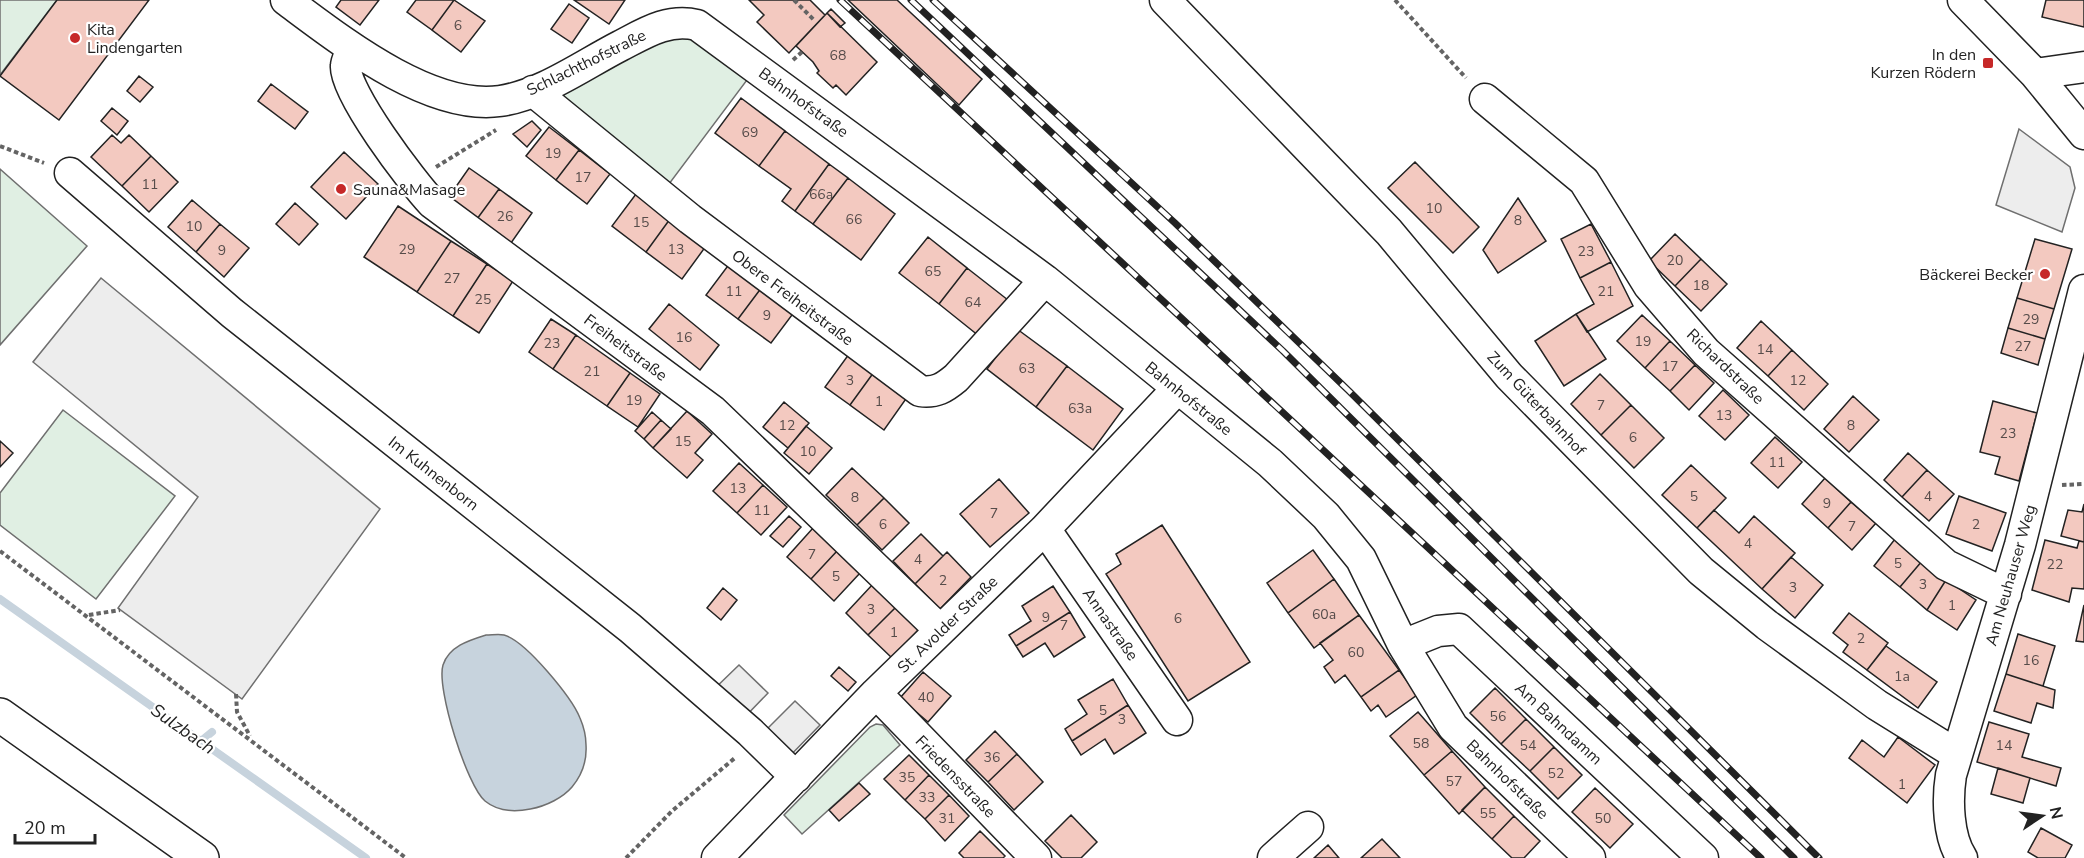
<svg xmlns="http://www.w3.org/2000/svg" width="2084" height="858" viewBox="0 0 2084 858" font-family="'Nunito Sans',sans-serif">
<rect width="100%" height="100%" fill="#fff"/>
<!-- green -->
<path fill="#e0efe3" stroke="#6f6f6f" stroke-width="1.5" d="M0 0H57L0 75Z
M689 37 747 80 669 184 554 95 653 42Z
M0 169 87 246 0 345Z
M63 410 175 496 96 599 0 525V493Z
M876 724 883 725 900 745 802 834 784 815 870 727Z"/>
<!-- parking -->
<path fill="#ededed" stroke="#6f6f6f" stroke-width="1.5" d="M2019 129 2070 167 2075 188 2062 232 1996 205Z
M101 278 380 509 242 699 118 608 198 497 33 362Z
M739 665 768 693 739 723 708 695Z
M795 701 820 725 782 764 757 739Z"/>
<!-- water -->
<path fill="#c7d3dd" stroke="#6f6f6f" stroke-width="1.5" d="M486 635C492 635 499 634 504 635 526 641 572 698 580 718 583 725 586 737 586 745 587 761 582 775 572 787 554 808 508 820 485 801 467 786 436 688 443 665 449 646 470 640 486 635Z"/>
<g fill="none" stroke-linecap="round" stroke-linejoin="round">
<!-- stream -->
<path stroke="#c7d3dd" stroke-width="8" d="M0 599 366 858
M201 741 212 732"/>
</g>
<!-- building -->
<path fill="#f3c9c0" stroke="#222" stroke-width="1.5" d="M57 0H149L59 120 0 76Z
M341 0H379L360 25 336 7Z
M416 0H454L432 30 407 12Z
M454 0 485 21 461 52 432 30Z
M574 0H625L609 24Z
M749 0H810L825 15 789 53 757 22 764 15Z
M848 0H897L982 79 959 105Z
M2046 0H2084V27L2042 17Z
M569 4 589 18 572 43 551 29Z
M831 9 845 23 840 27 827 13Z
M827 13 877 62 846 95 836 85 833 88 817 73 819 71 813 62 796 46Z
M139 76 153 87 140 102 127 91Z
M271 84 308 112 295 129 258 101Z
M741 98 785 131 759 166 715 133Z
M112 108 128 121 117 135 101 121Z
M532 121 541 130 527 147 513 134Z
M549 127 579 150 556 180 526 156Z
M785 131 829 164 795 211 782 201 791 189 759 166Z
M112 135 121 143 129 135 151 156 122 186 91 157Z
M579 150 610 174 587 204 556 180Z
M344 152 378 184 346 219 311 187Z
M151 156 178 182 149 212 122 186Z
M1415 162 1479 227 1453 253 1388 188Z
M829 164 848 178 813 224 795 211Z
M469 168 499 189 477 219 448 198Z
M848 178 895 214 861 260 813 224Z
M499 189 532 213 511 243 477 219Z
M636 194 670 219 646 252 612 226Z
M1518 198 1546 241 1498 273 1483 250Z
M192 200 220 224 196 252 168 227Z
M295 203 318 224 299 245 276 224Z
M398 206 451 241 417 292 364 257Z
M670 219 706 246 682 279 646 252Z
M220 224 249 248 224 277 196 252Z
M1591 224 1611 262 1580 278 1561 239Z
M1675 234 1701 259 1675 286 1649 261Z
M928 237 967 268 939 304 899 273Z
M2035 239 2072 249 2054 309 2017 298Z
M451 241 487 264 453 316 417 292Z
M1701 259 1727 284 1701 311 1675 286Z
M1611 262 1633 306 1587 332 1576 314 1594 304 1580 278Z
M730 263 762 287 738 319 706 295Z
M487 264 513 281 479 333 453 316Z
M967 268 1008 300 979 336 939 304Z
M762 287 795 311 771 343 738 319Z
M2017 298 2054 309 2045 339 2008 328Z
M669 304 719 345 700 370 649 329Z
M1576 314 1606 359 1564 386 1535 341Z
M1642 315 1670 341 1645 368 1617 341Z
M551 319 576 335 553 369 529 352Z
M1761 321 1792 350 1768 376 1737 348Z
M2008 328 2045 339 2038 365 2001 353Z
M1017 329 1067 366 1036 407 987 369Z
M576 335 630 373 607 406 553 369Z
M1670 341 1695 365 1670 391 1645 368Z
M1792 350 1828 384 1804 410 1768 376Z
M849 354 874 372 850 405 825 387Z
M1695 365 1714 383 1689 410 1670 391Z
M1067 366 1123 409 1093 450 1036 407Z
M874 372 908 396 884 430 850 405Z
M630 373 660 394 638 427 607 406Z
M1600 374 1631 405 1601 435 1571 404Z
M1723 390 1749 415 1725 440 1699 416Z
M1853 396 1879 420 1849 452 1824 429Z
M1993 401 2037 413 2019 481 1995 474 2000 457 1980 452Z
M784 402 809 423 788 448 763 427Z
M1631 405 1664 438 1634 468 1601 435Z
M687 411 712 434 695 453 703 460 687 478 653 448Z
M652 412 661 420 644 439 635 431Z
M661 420 671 429 653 448 644 439Z
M806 426 832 448 809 474 784 453Z
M1775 437 1802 462 1778 488 1751 463Z
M0 441 13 453 0 467Z
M1908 453 1927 470 1902 497 1884 480Z
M739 463 763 485 737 513 713 491Z
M1691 465 1726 498 1697 528 1662 495Z
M852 468 884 498 857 525 826 495Z
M1927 470 1954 494 1929 521 1902 497Z
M1825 478 1851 502 1828 528 1802 504Z
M999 479 1029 513 990 547 960 514Z
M763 485 787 507 761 535 737 513Z
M1959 496 2006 513 1992 551 1946 534Z
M884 498 909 523 882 550 857 525Z
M1851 502 1876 523 1852 550 1828 528Z
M2084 504V542L2061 536 2068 510 2082 512Z
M1714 510 1739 533 1754 516 1795 553 1762 589 1697 528Z
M789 516 801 527 783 547 770 536Z
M1162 525 1250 662 1188 701 1106 574 1121 564 1116 554Z
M813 528 837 551 811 579 787 557Z
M921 534 943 556 915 584 893 561Z
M1895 539 1922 561 1900 587 1874 566Z
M2045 540 2077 548 2079 541 2084 542V589L2072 588 2069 602 2032 590Z
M1313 550 1334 579 1288 613 1267 583Z
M837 551 860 573 834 601 811 579Z
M947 552 971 577 940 609 915 584Z
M1791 557 1823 585 1795 618 1762 589Z
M1922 561 1946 580 1927 610 1900 587Z
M1334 579 1359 615 1314 648 1288 613Z
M1946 580 1976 600 1957 630 1927 610Z
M873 584 897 606 868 635 846 613Z
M1053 586 1070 612 1016 646 1009 635 1031 621 1022 606Z
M723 588 737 600 721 620 707 608Z
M2084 605V642L2076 641Z
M897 606 920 628 892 658 868 635Z
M1070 612 1085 637 1054 657 1045 643 1023 657 1016 646Z
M1849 613 1888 643 1867 670 1843 652 1848 645 1833 633Z
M1359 615 1399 670 1361 697 1345 675 1335 683 1324 667 1333 660 1320 643Z
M2018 634 2055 646 2043 686 2006 674Z
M1886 646 1937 682 1918 708 1867 670Z
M839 667 856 682 848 691 831 676Z
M1399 670 1417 695 1386 717 1378 705 1371 711 1361 697Z
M923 672 951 696 928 722 900 698Z
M2006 674 2055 690 2053 708 2037 703 2031 723 1994 711Z
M1113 679 1128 705 1072 741 1065 729 1087 714 1078 700Z
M1495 688 1526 719 1501 744 1470 713Z
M1128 705 1146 733 1114 754 1105 739 1081 755 1072 741Z
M1418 712 1452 751 1424 775 1390 736Z
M1526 719 1554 747 1530 771 1501 744Z
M1989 722 2029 734 2022 757 2061 768 2056 786 1977 762Z
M995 731 1017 754 988 782 966 760Z
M1898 737 1935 765 1907 803 1849 758 1862 740 1884 757Z
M1554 747 1582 775 1558 799 1530 771Z
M1452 751 1485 787 1459 814 1424 775Z
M1017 754 1043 782 1014 810 988 782Z
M909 755 929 775 905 800 884 779Z
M1998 768 2030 778 2023 803 1991 794Z
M929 775 949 795 925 819 905 800Z
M859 783 870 794 839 821 829 810Z
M1485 787 1514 816 1492 839 1462 810Z
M1595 788 1633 824 1610 848 1572 812Z
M949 795 969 816 945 841 925 819Z
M1071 815 1097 842 1081 858H1062L1045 841Z
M1514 816 1540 841 1524 858H1512L1492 839Z
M2041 828 2072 845 2065 858H2038L2028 852Z
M980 831 1005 856 1003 858H964L959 853Z
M1382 839 1400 858H1361Z
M1328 845 1339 858H1314Z"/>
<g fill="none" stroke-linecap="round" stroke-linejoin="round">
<!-- minor casing -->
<g stroke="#222" stroke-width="33">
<path id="minor" d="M286 0C340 40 429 111 500 101 542 95 583 65 620 46 645 33 668 18 697 25L1045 280 1270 463 1326 516 1361 559 1403 645 1453 727 1590 858
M1165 0 1389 232 1509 376 1701 571 1767 625 1877 705 1956 754
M1963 0 2035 74 2084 134
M352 49C350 54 346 61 346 66 343 91 413 183 432 203L713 411 940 630
M2035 74 2084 67
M533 91 690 219 920 391C936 393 944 388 956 378L1045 280
M1485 99 1584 181 1649 286 1706 352 1946 565 2006 594
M70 173 232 313 630 628 750 732 796 777
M1045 529 1177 720
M1403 645 1438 631 1459 629 1703 858
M876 693 1036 858
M717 858 876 693 1045 529 1177 389
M1273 858 1308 827
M1962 858C1948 837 1947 800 1951 775L2020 545 2084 290"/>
</g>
<!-- major casing -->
<g stroke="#222" stroke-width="36">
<path id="major" d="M0 715 202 858"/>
</g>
<!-- path -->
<path stroke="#646464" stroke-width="4" stroke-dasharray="4.5 3" stroke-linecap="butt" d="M794 0 814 20
M1395 0 1466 78
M793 60 802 52
M0 146 44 163
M436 167 496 130
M2062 485 2084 484
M0 551 406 858
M89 615 120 610
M236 694 237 712 250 736
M626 858 672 811 736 757"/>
<!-- minor -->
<use href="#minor" stroke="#fff" stroke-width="30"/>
<!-- major -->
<use href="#major" stroke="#fff" stroke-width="33"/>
<!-- rail casing -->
<g stroke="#222" stroke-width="7">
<path id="rail" d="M840 0 1761 858
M911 0 1283 351 1794 858
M933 0 1175 223 1349 391 1819 858"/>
</g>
<!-- rail -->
<use href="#rail" stroke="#fff" stroke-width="4.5" stroke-dasharray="14" stroke-linecap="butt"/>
</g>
<!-- markers -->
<g fill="#c62828" stroke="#fff" stroke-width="2">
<circle cx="75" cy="38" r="6"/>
<rect x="1982" y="57" width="12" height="12" rx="3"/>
<circle cx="341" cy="189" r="6"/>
<circle cx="2045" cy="274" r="6"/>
</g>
<g text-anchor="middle" stroke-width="4.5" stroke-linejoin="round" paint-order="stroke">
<!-- number labels -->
<g font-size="14" fill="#564c4a">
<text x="458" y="30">6</text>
<text x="838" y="60">68</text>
<text x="750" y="137">69</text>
<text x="553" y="158">19</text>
<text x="583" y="182">17</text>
<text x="150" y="189">11</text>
<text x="821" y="199">66a</text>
<text x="1434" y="213">10</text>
<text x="505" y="221">26</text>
<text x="854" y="224">66</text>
<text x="1518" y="225">8</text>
<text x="641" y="227">15</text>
<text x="194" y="231">10</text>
<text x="407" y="254">29</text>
<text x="676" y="254">13</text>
<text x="222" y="255">9</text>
<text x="1586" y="256">23</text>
<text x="1675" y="265">20</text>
<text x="933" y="276">65</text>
<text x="452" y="283">27</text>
<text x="1701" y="290">18</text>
<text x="734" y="296">11</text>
<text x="1606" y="296">21</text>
<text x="483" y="304">25</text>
<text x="973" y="307">64</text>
<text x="767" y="320">9</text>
<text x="2031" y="324">29</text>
<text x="684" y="342">16</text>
<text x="1643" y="346">19</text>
<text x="552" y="348">23</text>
<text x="2023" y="351">27</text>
<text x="1765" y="354">14</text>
<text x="1670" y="371">17</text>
<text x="1027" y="373">63</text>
<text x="592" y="376">21</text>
<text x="850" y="385">3</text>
<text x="1798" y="385">12</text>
<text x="634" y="405">19</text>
<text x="879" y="406">1</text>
<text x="1601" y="410">7</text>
<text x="1080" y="413">63a</text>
<text x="1724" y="420">13</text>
<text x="787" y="430">12</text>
<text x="1851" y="430">8</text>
<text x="2008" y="438">23</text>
<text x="1633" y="442">6</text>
<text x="683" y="446">15</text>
<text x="808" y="456">10</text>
<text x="1777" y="467">11</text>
<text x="738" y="493">13</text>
<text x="1694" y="501">5</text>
<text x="1928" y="501">4</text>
<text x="855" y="502">8</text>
<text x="1827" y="508">9</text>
<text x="762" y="515">11</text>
<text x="994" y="518">7</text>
<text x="883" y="529">6</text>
<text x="1976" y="529">2</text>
<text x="1852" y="531">7</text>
<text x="1748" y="548">4</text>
<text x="812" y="559">7</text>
<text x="918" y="564">4</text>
<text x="1898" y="568">5</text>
<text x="2055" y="569">22</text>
<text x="836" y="581">5</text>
<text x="943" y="585">2</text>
<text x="1923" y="589">3</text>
<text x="1793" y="592">3</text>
<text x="1952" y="610">1</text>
<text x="871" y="614">3</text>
<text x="1324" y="619">60a</text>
<text x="1046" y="622">9</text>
<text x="1178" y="623">6</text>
<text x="1064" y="630">7</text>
<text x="894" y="637">1</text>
<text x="1861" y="643">2</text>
<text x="1356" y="657">60</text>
<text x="2031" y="665">16</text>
<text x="1902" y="681">1a</text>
<text x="926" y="702">40</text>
<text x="1103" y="715">5</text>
<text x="1498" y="721">56</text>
<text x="1122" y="724">3</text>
<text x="1421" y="748">58</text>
<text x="1528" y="750">54</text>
<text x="2004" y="750">14</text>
<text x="992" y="762">36</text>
<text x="1556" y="778">52</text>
<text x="907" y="782">35</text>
<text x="1454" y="786">57</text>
<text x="1902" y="789">1</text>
<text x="927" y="802">33</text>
<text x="1488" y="818">55</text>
<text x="947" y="823">31</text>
<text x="1603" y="823">50</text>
</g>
<!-- poi labels -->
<g font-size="16" fill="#222" stroke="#fff" text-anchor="start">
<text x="87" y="35">Kita<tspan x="87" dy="18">Lindengarten</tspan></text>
<text x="1976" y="60" text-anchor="end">In den<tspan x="1976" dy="18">Kurzen Rödern</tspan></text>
<text x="353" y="195">Sauna&amp;Masage</text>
<text x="2033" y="280" text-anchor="end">Bäckerei Becker</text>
</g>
<!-- street labels -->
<g font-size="16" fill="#222" stroke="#fff">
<text transform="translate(586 62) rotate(-26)" y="6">Schlachthofstraße</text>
<text transform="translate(804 102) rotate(36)" y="6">Bahnhofstraße</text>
<text transform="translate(793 297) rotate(37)" y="6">Obere Freiheitstraße</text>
<text transform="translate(626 347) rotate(37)" y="6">Freiheitstraße</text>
<text transform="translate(1726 366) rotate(44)" y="6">Richardstraße</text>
<text transform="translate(1189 398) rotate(39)" y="6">Bahnhofstraße</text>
<text transform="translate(1537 403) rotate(47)" y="6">Zum Güterbahnhof</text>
<text transform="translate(434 473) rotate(38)" y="6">Im Kuhnenborn</text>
<text transform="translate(2010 575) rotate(-74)" y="6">Am Neuhauser Weg</text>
<text transform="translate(947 624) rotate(-44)" y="6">St. Avolder Straße</text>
<text transform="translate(1111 624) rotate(55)" y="6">Annastraße</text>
<text transform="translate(1559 723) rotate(43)" y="6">Am Bahndamm</text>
<text transform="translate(956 776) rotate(46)" y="6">Friedensstraße</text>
<text transform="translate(1508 779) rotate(44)" y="6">Bahnhofstraße</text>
</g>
<!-- water labels -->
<g font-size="18" font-style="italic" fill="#222" stroke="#fff">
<text transform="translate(183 729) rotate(35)" y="6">Sulzbach</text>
</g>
</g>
<!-- north arrow -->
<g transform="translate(2042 816) rotate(77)" stroke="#ffffff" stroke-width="4.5" paint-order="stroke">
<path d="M0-4.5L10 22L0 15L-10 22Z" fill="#222222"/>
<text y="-9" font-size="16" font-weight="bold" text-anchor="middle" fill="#222222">N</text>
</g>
<!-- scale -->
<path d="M15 834v9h80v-9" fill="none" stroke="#222222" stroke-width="3"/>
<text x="24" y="834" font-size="18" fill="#222222" stroke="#ffffff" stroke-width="4.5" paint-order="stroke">20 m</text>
</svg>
